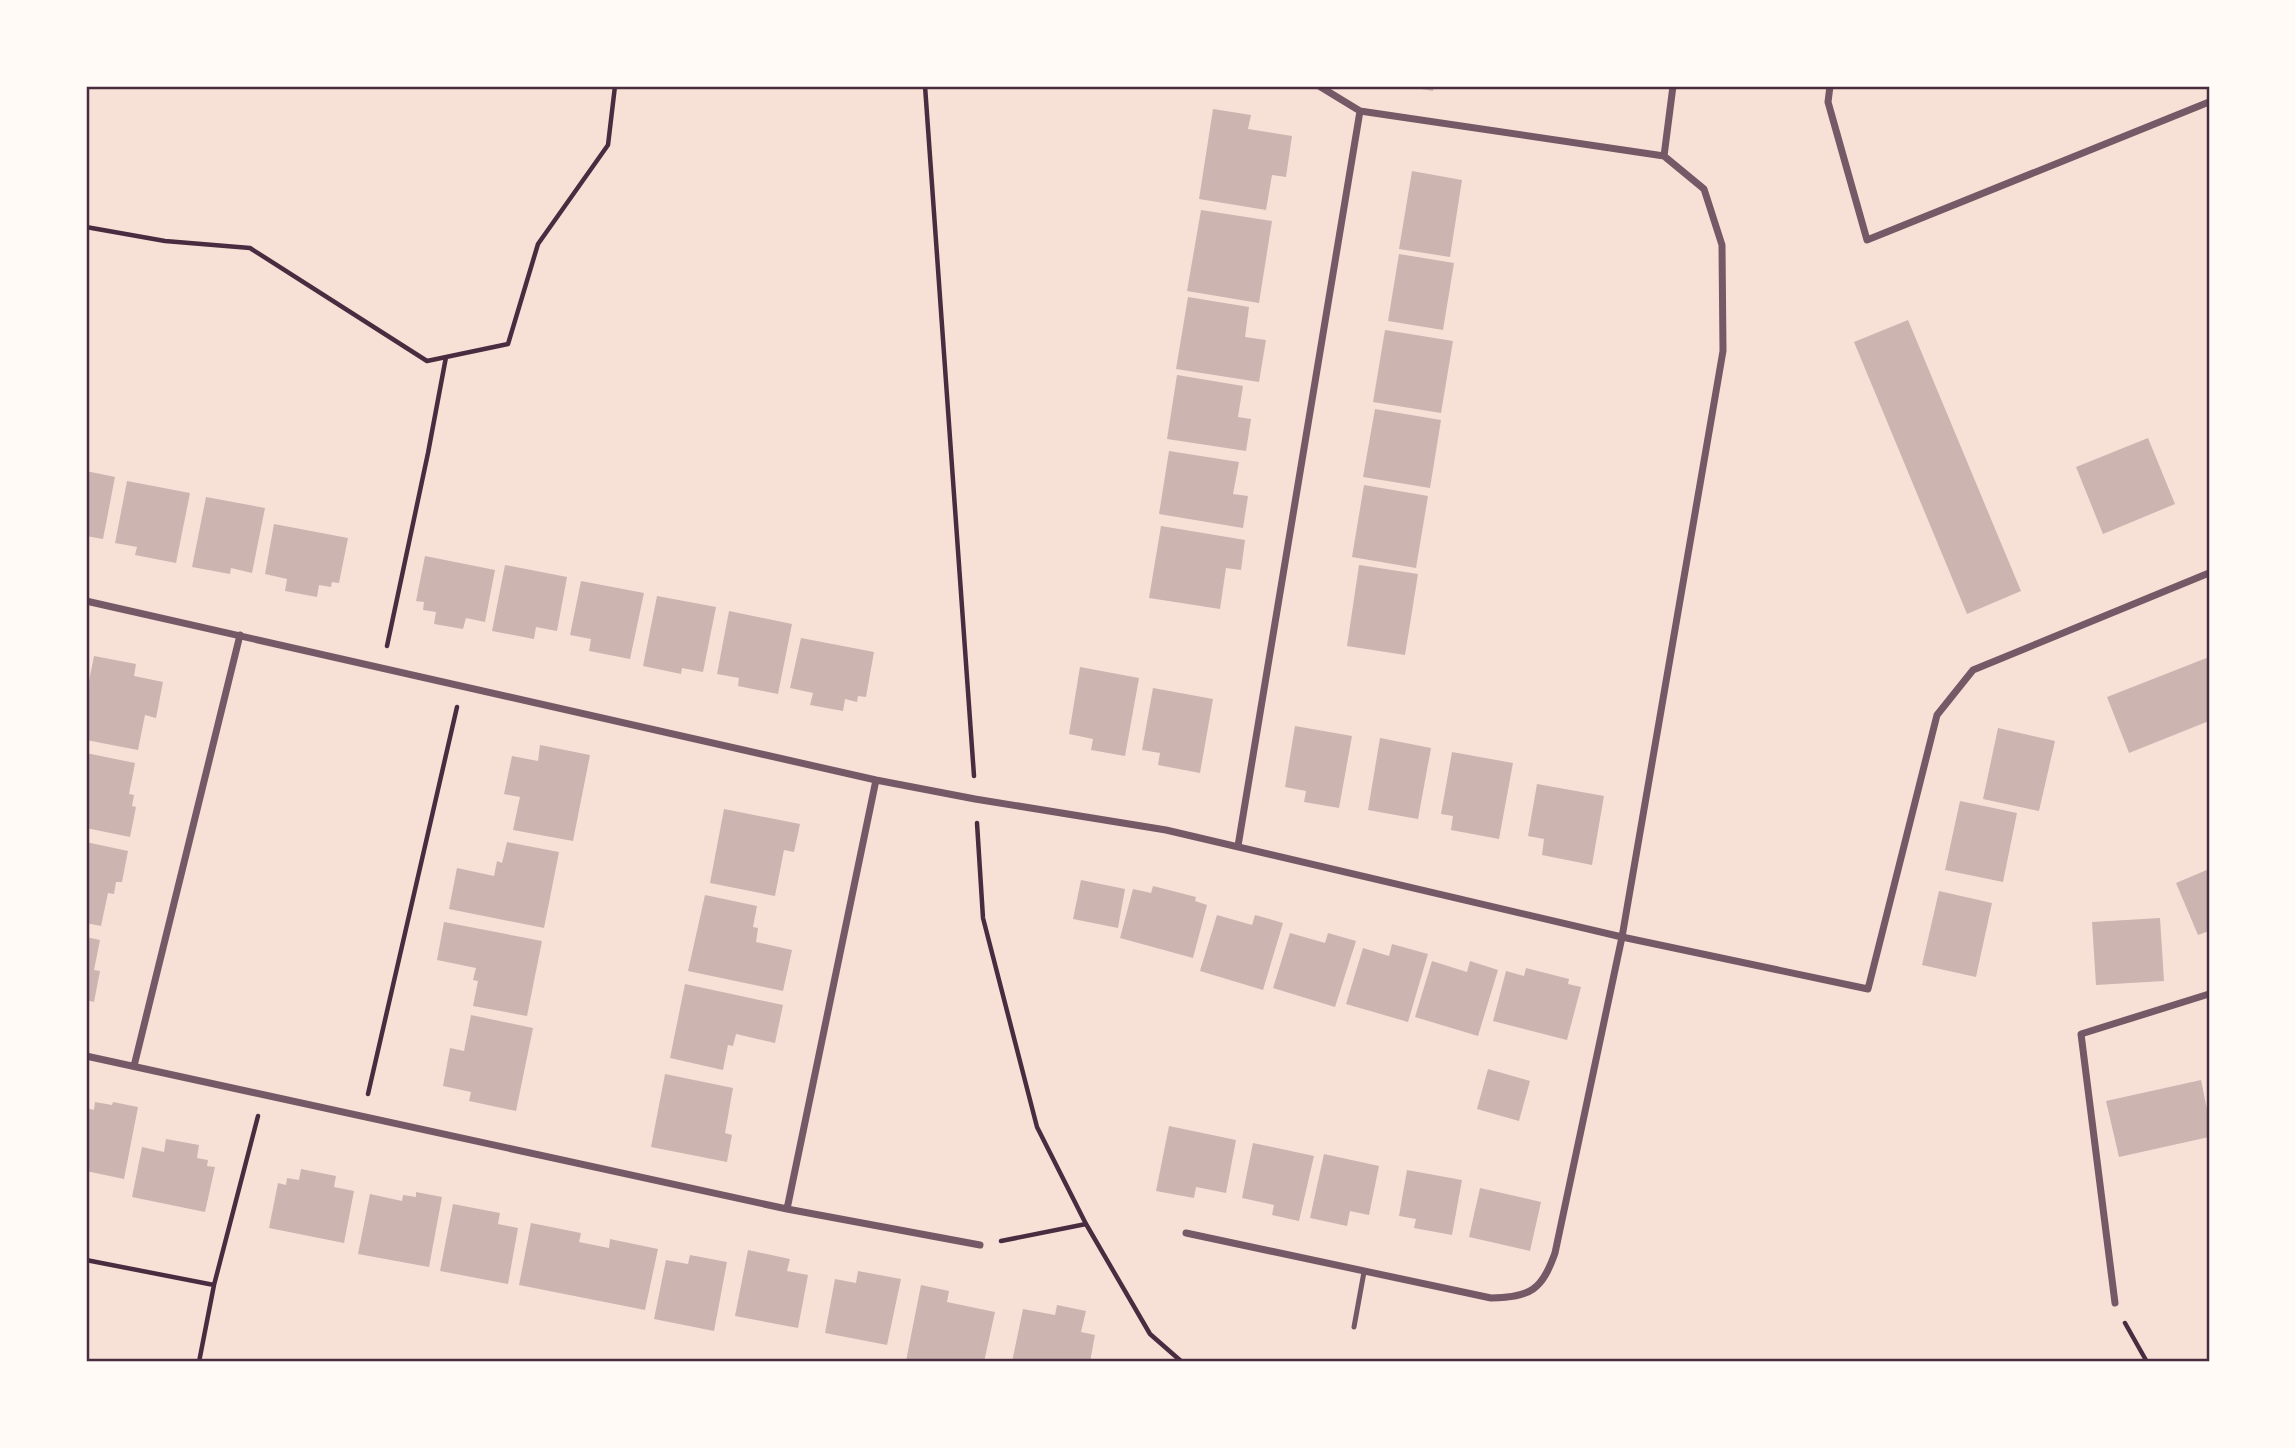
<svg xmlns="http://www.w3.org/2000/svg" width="2295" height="1448" viewBox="0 0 2295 1448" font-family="'DejaVu Sans',sans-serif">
<rect width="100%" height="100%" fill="#f7e1d7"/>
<!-- building -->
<path fill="#ccb4b1" d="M1404 86H1434L1433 91Z
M1213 109 1251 115 1248 129 1292 136 1286 177 1272 175 1266 210 1199 199Z
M1412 171 1462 180 1450 257 1399 249Z
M1201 210 1272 221 1259 303 1187 291Z
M1399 254 1454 263 1443 330 1388 321Z
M1188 297 1249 307 1245 337 1266 340 1259 382 1176 369Z
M1908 320 2021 591 1967 614 1854 342Z
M1385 330 1453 341 1441 413 1373 402Z
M1177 375 1243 386 1238 417 1251 419 1246 451 1167 439Z
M1375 409 1441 420 1430 488 1363 477Z
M2148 438 2175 504 2103 534 2076 467Z
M1169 451 1239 462 1233 494 1248 496 1243 528 1159 514Z
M86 471 115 477 103 539 86 536Z
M127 481 190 493 176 563 135 555 137 547 115 543Z
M1364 485 1428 496 1416 568 1352 557Z
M206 497 265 508 252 573 231 568 230 574 192 567Z
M274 524 348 538 339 583 332 582 331 587 319 585 317 597 285 591 287 579 265 574Z
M1161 526 1245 540 1241 570 1226 568 1220 609 1149 598Z
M425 556 495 570 485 622 466 618 463 629 434 624 436 612 423 610 424 602 416 601Z
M505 565 567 577 557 631 536 627 534 639 492 631Z
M1359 565 1418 574 1405 655 1347 646Z
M581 581 644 593 630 659 589 651 591 639 570 635Z
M657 596 716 607 703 672 682 668 681 674 643 666Z
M729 611 792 624 778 694 738 686 739 678 717 674Z
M801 638 874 652 866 697 858 696 857 702 845 699 843 711 810 705 813 693 790 688Z
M94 656 136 664 134 676 163 682 156 718 145 715 138 750 86 740V696Z
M2209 657V721L2129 753 2107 697Z
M1080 667 1139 678 1125 756 1091 750 1093 739 1069 734Z
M1153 688 1213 699 1200 773 1158 765 1160 753 1142 750Z
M1295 726 1352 736 1339 808 1304 802 1306 791 1285 787Z
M1998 728 2055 741 2039 811 1983 799Z
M1380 738 1431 748 1418 819 1368 810Z
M540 745 590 755 573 841 513 830 520 797 504 794 512 756 538 761Z
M1452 752 1513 763 1499 839 1451 830 1453 816 1441 814Z
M86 753 135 763 129 794 134 795 132 806 136 807 130 837 86 828Z
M1537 784 1604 796 1592 865 1542 855 1544 839 1528 836Z
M1960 801 2017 813 2003 882 1945 870Z
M724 809 800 824 794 852 784 850 775 896 710 883Z
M86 842 128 851 122 882H116L114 894 108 893 101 926 86 923Z
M507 842 559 852 544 928 449 909 457 868 494 876 497 861 502 863Z
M2209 869V931L2198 935 2176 883Z
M1081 880 1125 889 1118 928 1073 919Z
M1153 886 1196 897 1195 901 1207 905 1193 958 1120 938 1133 889 1151 893Z
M1939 891 1992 903 1976 977 1922 965Z
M705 895 757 906 753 927 758 928 756 942 792 950 783 991 688 971Z
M1217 915 1252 925 1255 915 1283 923 1263 990 1200 971Z
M2160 918 2164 981 2096 985 2092 922Z
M444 922 542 941 527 1016 473 1006 478 981 473 980 476 968 437 960Z
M1290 933 1325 943 1328 933 1356 941 1335 1007 1273 988Z
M86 937 100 940 94 970 100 971 94 1002 86 1000Z
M1392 944 1428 954 1408 1022 1346 1004 1363 948 1389 956Z
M1432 961 1467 972 1470 961 1498 970 1478 1036 1415 1017Z
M1526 968 1569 979 1568 984 1581 987 1567 1040 1493 1021 1506 971 1524 976Z
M685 984 783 1005 775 1043 736 1034 733 1046 728 1045 723 1070 670 1058Z
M471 1015 533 1028 516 1111 469 1101 471 1092 443 1086 450 1048 464 1051Z
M1488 1069 1530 1081 1519 1121 1477 1109Z
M665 1074 733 1088 725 1133 732 1135 727 1162 651 1147Z
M2201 1080 2209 1119V1137L2119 1157 2106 1101Z
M95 1102 112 1105 113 1102 138 1107 124 1179 86 1171V1108L94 1110Z
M1169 1126 1236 1140 1226 1193 1196 1187 1194 1198 1156 1191Z
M166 1139 199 1145 197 1158 208 1160 207 1166 215 1167 205 1212 132 1197 142 1147 164 1152Z
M1253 1143 1314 1156 1299 1221 1272 1215 1274 1205 1242 1198Z
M1324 1154 1379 1166 1369 1215 1350 1211 1347 1226 1310 1218Z
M301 1169 336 1176 334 1187 354 1191 344 1243 269 1228 278 1183 286 1185 287 1178 299 1180Z
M1407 1170 1462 1180 1452 1235 1414 1228 1416 1219 1399 1216Z
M1480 1188 1541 1202 1530 1251 1469 1237Z
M416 1192 442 1197 429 1267 358 1254 370 1194 402 1201 403 1195 416 1197Z
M453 1204 500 1213 498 1224 518 1228 508 1284 440 1271Z
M531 1223 581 1233 579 1242 609 1248 610 1239 658 1249 645 1310 519 1285Z
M748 1250 790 1259 787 1271 808 1275 798 1328 735 1316Z
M690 1255 727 1262 714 1331 654 1319 666 1260 688 1264Z
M858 1271 901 1279 887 1345 825 1333 835 1279 856 1283Z
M921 1285 949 1291 947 1302 995 1312 984 1362 906 1361Z
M1057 1305 1086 1311 1081 1332 1095 1335 1090 1362H1012L1023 1309 1055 1315Z"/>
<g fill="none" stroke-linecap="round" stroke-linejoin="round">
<!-- path -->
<path stroke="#4a2c40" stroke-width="4.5" d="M925 86 974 776
M86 227 165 241 250 248 427 361 508 344 538 244 608 145 615 86
M387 646 428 453 446 357
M977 823 983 918 1037 1127 1086 1224 1150 1334 1182 1362
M368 1094 457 707
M1001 1241 1086 1224
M86 1260 214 1285 199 1362
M214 1285 258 1116
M2125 1323 2147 1362"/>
<!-- service -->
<path stroke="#755966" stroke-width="5" d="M1354 1327 1364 1272"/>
<!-- minor -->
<path stroke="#755966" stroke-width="7" d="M1319 86 1360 111 1664 156
M1830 86 1828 102 1867 240 2209 102
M86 601 876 780 975 799 1166 830 1622 937 1868 989 1937 715 1973 670 2209 573
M1238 846 1360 111
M86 1056 787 1209 876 780
M134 1066 240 635
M787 1209 980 1245
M1186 1233 1491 1298C1531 1297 1542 1290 1555 1253L1622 937 1723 351 1722 245 1704 189 1664 156 1673 86
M2115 1303 2081 1034 2209 994"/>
</g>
<!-- border -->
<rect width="2295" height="1448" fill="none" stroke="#fffaf5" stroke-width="175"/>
<rect x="88" y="88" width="2120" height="1272" fill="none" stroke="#4a2c40" stroke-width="2.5"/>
</svg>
